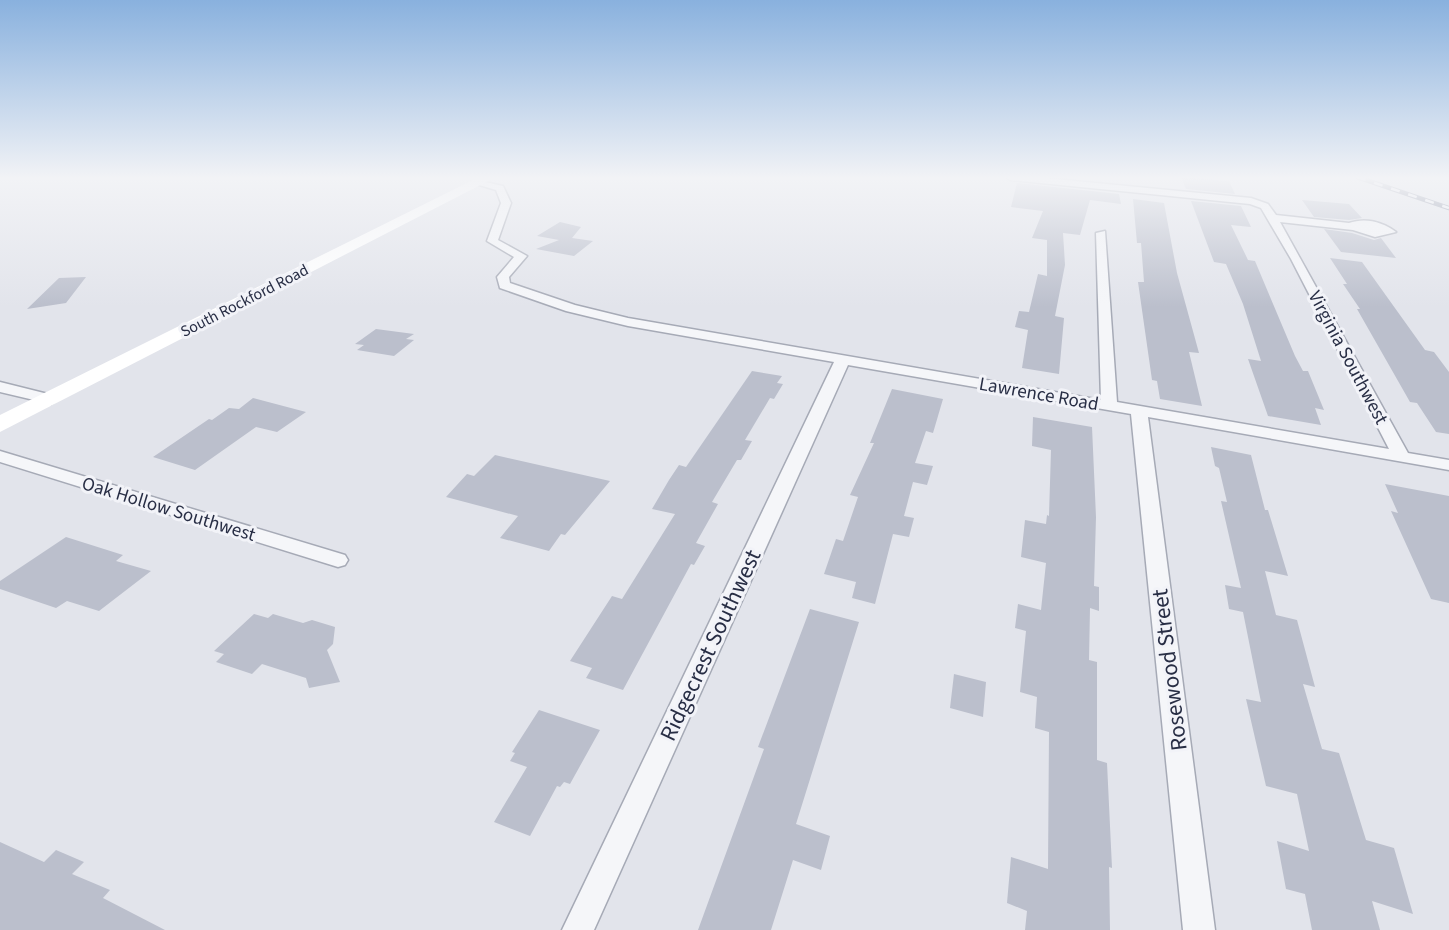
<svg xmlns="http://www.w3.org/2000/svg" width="1449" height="930" viewBox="0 0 1449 930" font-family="'Source Sans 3',sans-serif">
<rect width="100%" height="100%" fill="#e2e4eb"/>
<!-- building -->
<path fill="#bbbfcc" d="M1181 177 1229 181 1235 194 1186 189Z
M1017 183 1119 194 1121 204 1090 200 1080 235 1063 233 1065 265 1055 316 1064 318 1059 374 1022 368 1028 330 1015 327 1019 311 1029 312 1038 274 1047 276V240L1032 238 1043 211 1011 207Z
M1133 199 1164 203 1177 273 1199 353 1189 352 1202 406 1160 399 1157 381 1152 380 1138 282H1144L1141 243H1137Z
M1302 200 1349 204 1362 218 1349 220 1314 217Z
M1191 201 1241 206 1251 227 1231 225 1248 260 1255 261 1295 356 1303 371H1308L1324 410 1315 408 1321 425 1268 416 1248 359 1261 361 1243 304 1226 264 1214 262Z
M560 222 581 227 572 238 593 241 574 256 536 249 559 240 537 236Z
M1324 229 1352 233 1374 240 1381 238 1396 258 1341 252Z
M1330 258 1362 262 1425 350 1434 352 1449 372V434L1436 432 1417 403 1410 402 1357 309H1360L1343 284H1347Z
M86 277 66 303 27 309 59 278Z
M376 329 414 334 406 339 414 340 394 356 357 350 364 345 355 344Z
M752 371 782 376 777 383 783 384 774 399 770 398 745 440 752 441 741 460H737L712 502 718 504 696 543 705 546 694 565 691 564 623 690 586 678 592 668 570 661 612 596 622 599 675 514 652 509 669 480 679 465 686 467Z
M892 389 943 399 933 433 926 431 915 463 933 466 927 485 913 482 904 516 914 518 909 537 893 534 875 604 852 598 856 582 824 574 836 539 843 541 858 497 850 495 874 443H870Z
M253 398 306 412 277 432 256 427 195 470 153 457 209 419 212 420 229 408 239 409Z
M1033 417 1092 427 1096 517 1094 586 1099 587V611L1090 608 1089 660 1097 662V760L1107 763 1112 868 1109 867 1110 930H1025L1027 911 1007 903 1011 857 1048 869 1049 732 1035 728 1037 697 1020 692 1026 631 1015 628 1018 604 1041 610 1046 563 1021 557 1025 520 1046 524 1047 515 1049 516 1051 450 1032 446Z
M1211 447 1251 455 1265 510H1268L1288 576 1265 571 1276 615 1297 620 1315 687 1303 684 1322 749 1339 753 1366 840 1394 848 1413 914 1372 901 1380 930H1312L1305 894 1286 889 1277 841 1309 851 1297 794 1266 786 1246 699 1261 702 1243 612 1229 609 1225 585 1241 588 1221 501 1227 502 1219 468 1215 466Z
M495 455 610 481 565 535 561 534 549 551 500 538 518 516 446 497 467 474 474 476Z
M1385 484 1449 496V603L1431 599 1391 511 1398 513Z
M66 537 123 555 116 561 151 571 99 611 67 601 56 608 0 589V581Z
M810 609 859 622 796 824 830 836 821 870 793 860 771 930H698L764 749 758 747Z
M254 614 268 618 273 614 303 623 312 620 335 627 333 644 327 650 340 682 309 688 306 678 262 664 252 674 216 662 224 654 214 651Z
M954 674 986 682 983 717 950 708Z
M539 710 600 730 570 784 564 782 560 787 557 786 530 836 494 822 527 767 510 761 515 753 512 752Z
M0 842 44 862 56 850 84 862 72 874 110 890 103 898 165 930H0Z"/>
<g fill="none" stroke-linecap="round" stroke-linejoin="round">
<!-- street casing -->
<g stroke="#a6aab6" stroke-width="3">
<path id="street" d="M1006 177H1034L1251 198 1268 204 1276 215 1349 223C1365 217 1383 222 1396 232L1375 237 1353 230 1280 222 1408 453 1449 460V470L1148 417 1215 930H1183L1131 414 848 365 594 930H562L834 362 628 326 566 311 500 288 497 277 514 257 487 241 501 203 496 190 476 184V180L503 186 511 203 498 240 527 256 509 277 510 283 575 305 628 318 1101 400 1096 233 1105 231 1117 402 1389 449 1291 259 1261 208 1250 204 1010 180Z
M0 382 56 396 59 399 51 404 0 392Z
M0 451 345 555 348 560 345 565 338 567 0 462Z"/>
</g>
<!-- street -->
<use href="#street" fill="#f5f6f9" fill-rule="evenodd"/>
<!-- secondary -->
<path fill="#fff" fill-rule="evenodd" d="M479 177H496L0 432V415Z"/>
<!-- rail casing -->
<g stroke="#798096" stroke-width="4.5">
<path id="rail" d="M1357 177 1449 208"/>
</g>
<!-- rail -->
<use href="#rail" stroke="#f2f3f8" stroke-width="2.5" stroke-dasharray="9" stroke-linecap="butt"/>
</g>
<!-- sky -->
<linearGradient id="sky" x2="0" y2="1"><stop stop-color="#89b1de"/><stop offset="0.58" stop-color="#f2f3f6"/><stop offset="1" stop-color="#f2f3f6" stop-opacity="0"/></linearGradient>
<rect width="1449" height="307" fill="url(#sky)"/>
<g text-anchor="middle" stroke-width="6" stroke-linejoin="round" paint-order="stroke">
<!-- far-street labels -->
<g font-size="16" fill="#282e45" stroke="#f2f3f8">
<text transform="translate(244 300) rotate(-27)" y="6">South Rockford Road</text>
</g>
<!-- street labels -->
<g font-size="19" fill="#282e45" stroke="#f2f3f8">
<text transform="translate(1349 357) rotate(62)" y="7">Virginia Southwest</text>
<text transform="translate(1039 393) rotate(10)" y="7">Lawrence Road</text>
<text transform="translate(169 508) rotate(17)" y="7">Oak Hollow Southwest</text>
</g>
<!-- near-street labels -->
<g font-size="23" fill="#282e45" stroke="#f2f3f8">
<text transform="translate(710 645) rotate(-65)" y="8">Ridgecrest Southwest</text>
<text transform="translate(1169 670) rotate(-97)" y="8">Rosewood Street</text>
</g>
</g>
</svg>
